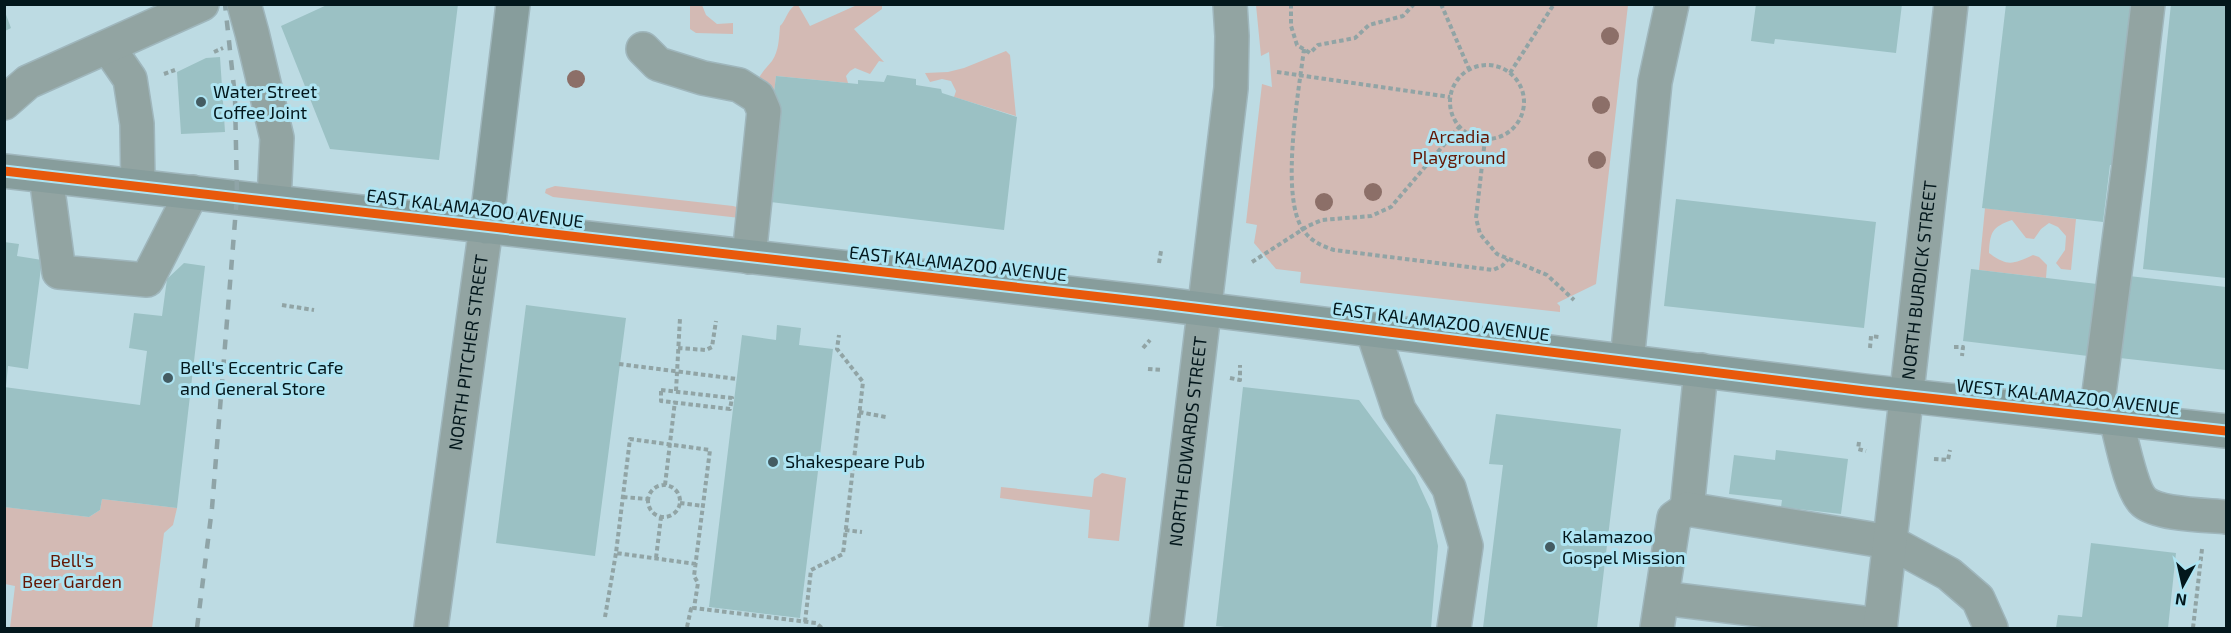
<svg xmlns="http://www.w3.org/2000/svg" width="2231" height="633" viewBox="0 0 2231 633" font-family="'Exo 2',sans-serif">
<rect width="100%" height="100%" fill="#bddbe3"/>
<!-- green -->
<path fill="#d3bab4" d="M690 5H702L706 15 717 24 733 23V34L696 33 690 29Z
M795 5H798L810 26 857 5H882V9L854 29 884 62 879 61 870 74 855 68 850 71 846 76 848 83 776 76 773 102 757 81C762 72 766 68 772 61 779 51 779 37 780 26 786 21 786 12 795 5Z
M1256 5H1628L1596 284 1557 303 1560 306V312L1300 283 1301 272 1276 269 1254 243 1257 225 1246 223 1262 84 1272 87 1269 52 1261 56Z
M1006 51 1010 55 1016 116 954 97 956 91 951 81 942 79 930 82 925 73 948 72 964 68Z
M555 186 733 206 744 209 740 218 553 197 545 193 546 189Z
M1985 208 2076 219 2071 270 2061 269 2056 263 2065 250 2066 236 2058 227 2049 223 2041 229 2034 239 2026 238 2012 220C1992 227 1990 232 1989 253 2008 267 2013 264 2033 255L2039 257 2047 265 2046 278 1979 270Z
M1102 473 1126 478 1119 541 1088 538 1090 510 1000 498 1001 487 1092 497 1094 479Z
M102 499 177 508 173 525 164 533 152 628H10L15 586 5 584V507L89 517 100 510Z"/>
<!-- building -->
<path fill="#9bc1c4" d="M329 4H458L439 160 330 149 281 26Z
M1756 4H1902L1896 53 1775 39 1774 44 1751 41Z
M2006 4H2135L2115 165H2110L2103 222 1982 208Z
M2171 4H2226V278L2143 269Z
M5 12 11 28 5 31Z
M220 57 225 132 181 134 177 72 206 58Z
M887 75 916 79V85L941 89 942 93 1017 117 1004 230 761 201 776 76 858 84V80L884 82Z
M1676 199 1876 222 1864 328 1664 306Z
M4 242 19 244 17 256 42 260 28 369 8 366 6 386Z
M184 263 205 266 177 508 102 499 100 510 89 517 4 507V387L140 405 147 351 129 348 134 313 162 316 167 279Z
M1971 269 2097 284 2088 356 1963 341Z
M2120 275 2226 287V370L2111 357Z
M526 305 626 318 595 556 496 543Z
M777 325 801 328 799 345 833 349 800 618 709 607 742 335 776 340Z
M1243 387 1359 400 1415 476 1431 511 1438 546 1431 628H1234L1216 626Z
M1496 414 1621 429 1597 628H1483L1503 465 1489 464Z
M1776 450 1848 459 1841 514 1781 507 1782 500 1729 494 1734 455 1775 460Z
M2091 543 2176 553 2168 628H2056L2058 615 2082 617Z"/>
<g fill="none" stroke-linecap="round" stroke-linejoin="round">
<!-- minor casing -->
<g stroke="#9fb6bc" stroke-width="36">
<g id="minor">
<path d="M244 4 252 33 277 138 274 201"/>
<path d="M108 47 130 79 137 124 138 185"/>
<path d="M643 49 658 64 703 78 739 85 758 97 764 111 749 257"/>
<path d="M4 103 28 82 202 4"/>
<path d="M46 176 59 272 147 280 192 192"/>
<path d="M1372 329 1399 410 1449 488 1466 546 1454 628"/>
<path d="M1627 361 1655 82 1672 4"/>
<path d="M2096 416 2129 165 2148 4"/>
<path d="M2116 419C2121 437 2131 491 2144 502 2159 515 2207 515 2226 517"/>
<path d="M1687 509 1701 370"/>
<path d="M1662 598 1880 625"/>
<path id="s1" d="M431 628 486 227"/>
<path id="s2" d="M1166 628 1231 88 1232 36 1230 4"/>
<path d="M1657 628 1674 518 1687 509 1890 542 1949 574 1978 599 1991 628"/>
<path id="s3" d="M1880 628 1951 4"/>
</g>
</g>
<!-- major casing -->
<g stroke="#9fb6bc" stroke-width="36">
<path id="major" d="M4 171 1154 303 1865 391 2226 431
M486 227 513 4"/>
</g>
<!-- path -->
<path stroke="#91a4a5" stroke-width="4" stroke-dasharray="4.5 3" stroke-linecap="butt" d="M1291 4V26L1297 45 1310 53 1318 45 1355 38 1369 25 1403 16 1414 4
M1441 4 1469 69
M1304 49C1299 90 1279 199 1304 231 1312 242 1322 246 1334 250L1493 270 1502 266 1508 259
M214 52 223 48
M1450 102a37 37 0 1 1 74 0a37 37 0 1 1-74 0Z
M1277 72 1450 97
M1510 73 1554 4
M164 74 175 70
M1485 139 1476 218 1480 234 1497 254 1547 275 1574 300
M1252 262 1308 226 1322 220 1371 216 1391 207 1459 127
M1159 263 1161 251
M282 305 314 310
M1954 347H1963L1962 356
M678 348 706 350 712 347 716 321
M1143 348 1150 340
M1870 348 1871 336 1879 337
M619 364 737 379
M1148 369 1162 370
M1230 378 1240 380V365
M661 390 732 398 730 409 661 401Z
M676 391 680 318
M859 412 886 417
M1859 442 1858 449 1866 451
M1934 459 1948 460 1950 450
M648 501a16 16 0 1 1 32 0a16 16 0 1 1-32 0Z
M665 485 675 401
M623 497 647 499
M680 503 704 506
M845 530 862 532
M656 558 661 517
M696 564 616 553 630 439 710 450 694 576 698 583 694 608 816 623 822 628
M605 617 616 553
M805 622 811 570 843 554 863 382 837 349 839 335
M687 627 691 609 694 608
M2193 628 2202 549"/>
<!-- minor -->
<use href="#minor" stroke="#92a4a2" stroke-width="33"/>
<!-- major -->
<use href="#major" stroke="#879d9c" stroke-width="33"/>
<!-- rail -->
<path stroke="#8fa4a7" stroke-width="4.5" stroke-dasharray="10 10" stroke-linecap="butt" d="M197 628 212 508 237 196 235 97 225 4"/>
<!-- cycleway casing -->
<g stroke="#aee4f2" stroke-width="13">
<path id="cycleway" d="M4 171 1154 303 1865 391 2226 431"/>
</g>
<!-- cycleway -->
<use href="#cycleway" stroke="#e8590c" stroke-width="9"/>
</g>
<!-- trees -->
<g fill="#8c6f68">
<circle cx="1610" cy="36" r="9"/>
<circle cx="576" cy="79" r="9"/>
<circle cx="1601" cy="105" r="9"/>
<circle cx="1597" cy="160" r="9"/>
<circle cx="1373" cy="192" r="9"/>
<circle cx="1324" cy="202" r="9"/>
</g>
<!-- markers -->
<g fill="#445c62" stroke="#aee4f2" stroke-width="2">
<circle cx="201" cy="102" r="6"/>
<circle cx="168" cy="378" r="6"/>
<circle cx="773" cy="462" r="6"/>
<circle cx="1550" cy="547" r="6"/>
</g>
<g text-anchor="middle" stroke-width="6" stroke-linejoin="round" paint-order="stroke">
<!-- poi labels -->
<g font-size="18" fill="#03171c" stroke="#aee4f2" text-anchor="start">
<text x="213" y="98">Water Street<tspan x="213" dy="21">Coffee Joint</tspan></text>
<text x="180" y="374">Bell's Eccentric Cafe<tspan x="180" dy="21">and General Store</tspan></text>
<text x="785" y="468">Shakespeare Pub</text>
<text x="1562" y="543">Kalamazoo<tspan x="1562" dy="21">Gospel Mission</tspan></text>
</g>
<!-- park labels -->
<g font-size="18" fill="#641704" stroke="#aee4f2">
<text x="1459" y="143">Arcadia<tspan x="1459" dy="21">Playground</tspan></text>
<text x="72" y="567">Bell's<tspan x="72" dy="21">Beer Garden</tspan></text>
</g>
<!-- street labels -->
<g font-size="18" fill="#03171c" stroke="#aee4f2">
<text transform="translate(475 209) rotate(7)" y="6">EAST KALAMAZOO AVENUE</text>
<text transform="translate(958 264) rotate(6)" y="6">EAST KALAMAZOO AVENUE</text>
<text dy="6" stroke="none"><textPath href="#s3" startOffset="350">NORTH BURDICK STREET</textPath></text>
<text transform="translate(1441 322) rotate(7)" y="6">EAST KALAMAZOO AVENUE</text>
<text dy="6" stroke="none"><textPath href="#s1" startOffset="278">NORTH PITCHER STREET</textPath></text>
<text transform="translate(2068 397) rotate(6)" y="6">WEST KALAMAZOO AVENUE</text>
<text dy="6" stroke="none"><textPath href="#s2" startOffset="188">NORTH EDWARDS STREET</textPath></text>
</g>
</g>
<!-- border -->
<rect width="2231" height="633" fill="none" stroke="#03171c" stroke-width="12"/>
<!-- north arrow -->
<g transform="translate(2183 585) rotate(188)" stroke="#aee4f2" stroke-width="4.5" paint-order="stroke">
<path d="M0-4.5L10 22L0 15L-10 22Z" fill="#03171c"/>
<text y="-9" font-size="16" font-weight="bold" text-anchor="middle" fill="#03171c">N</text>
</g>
</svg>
